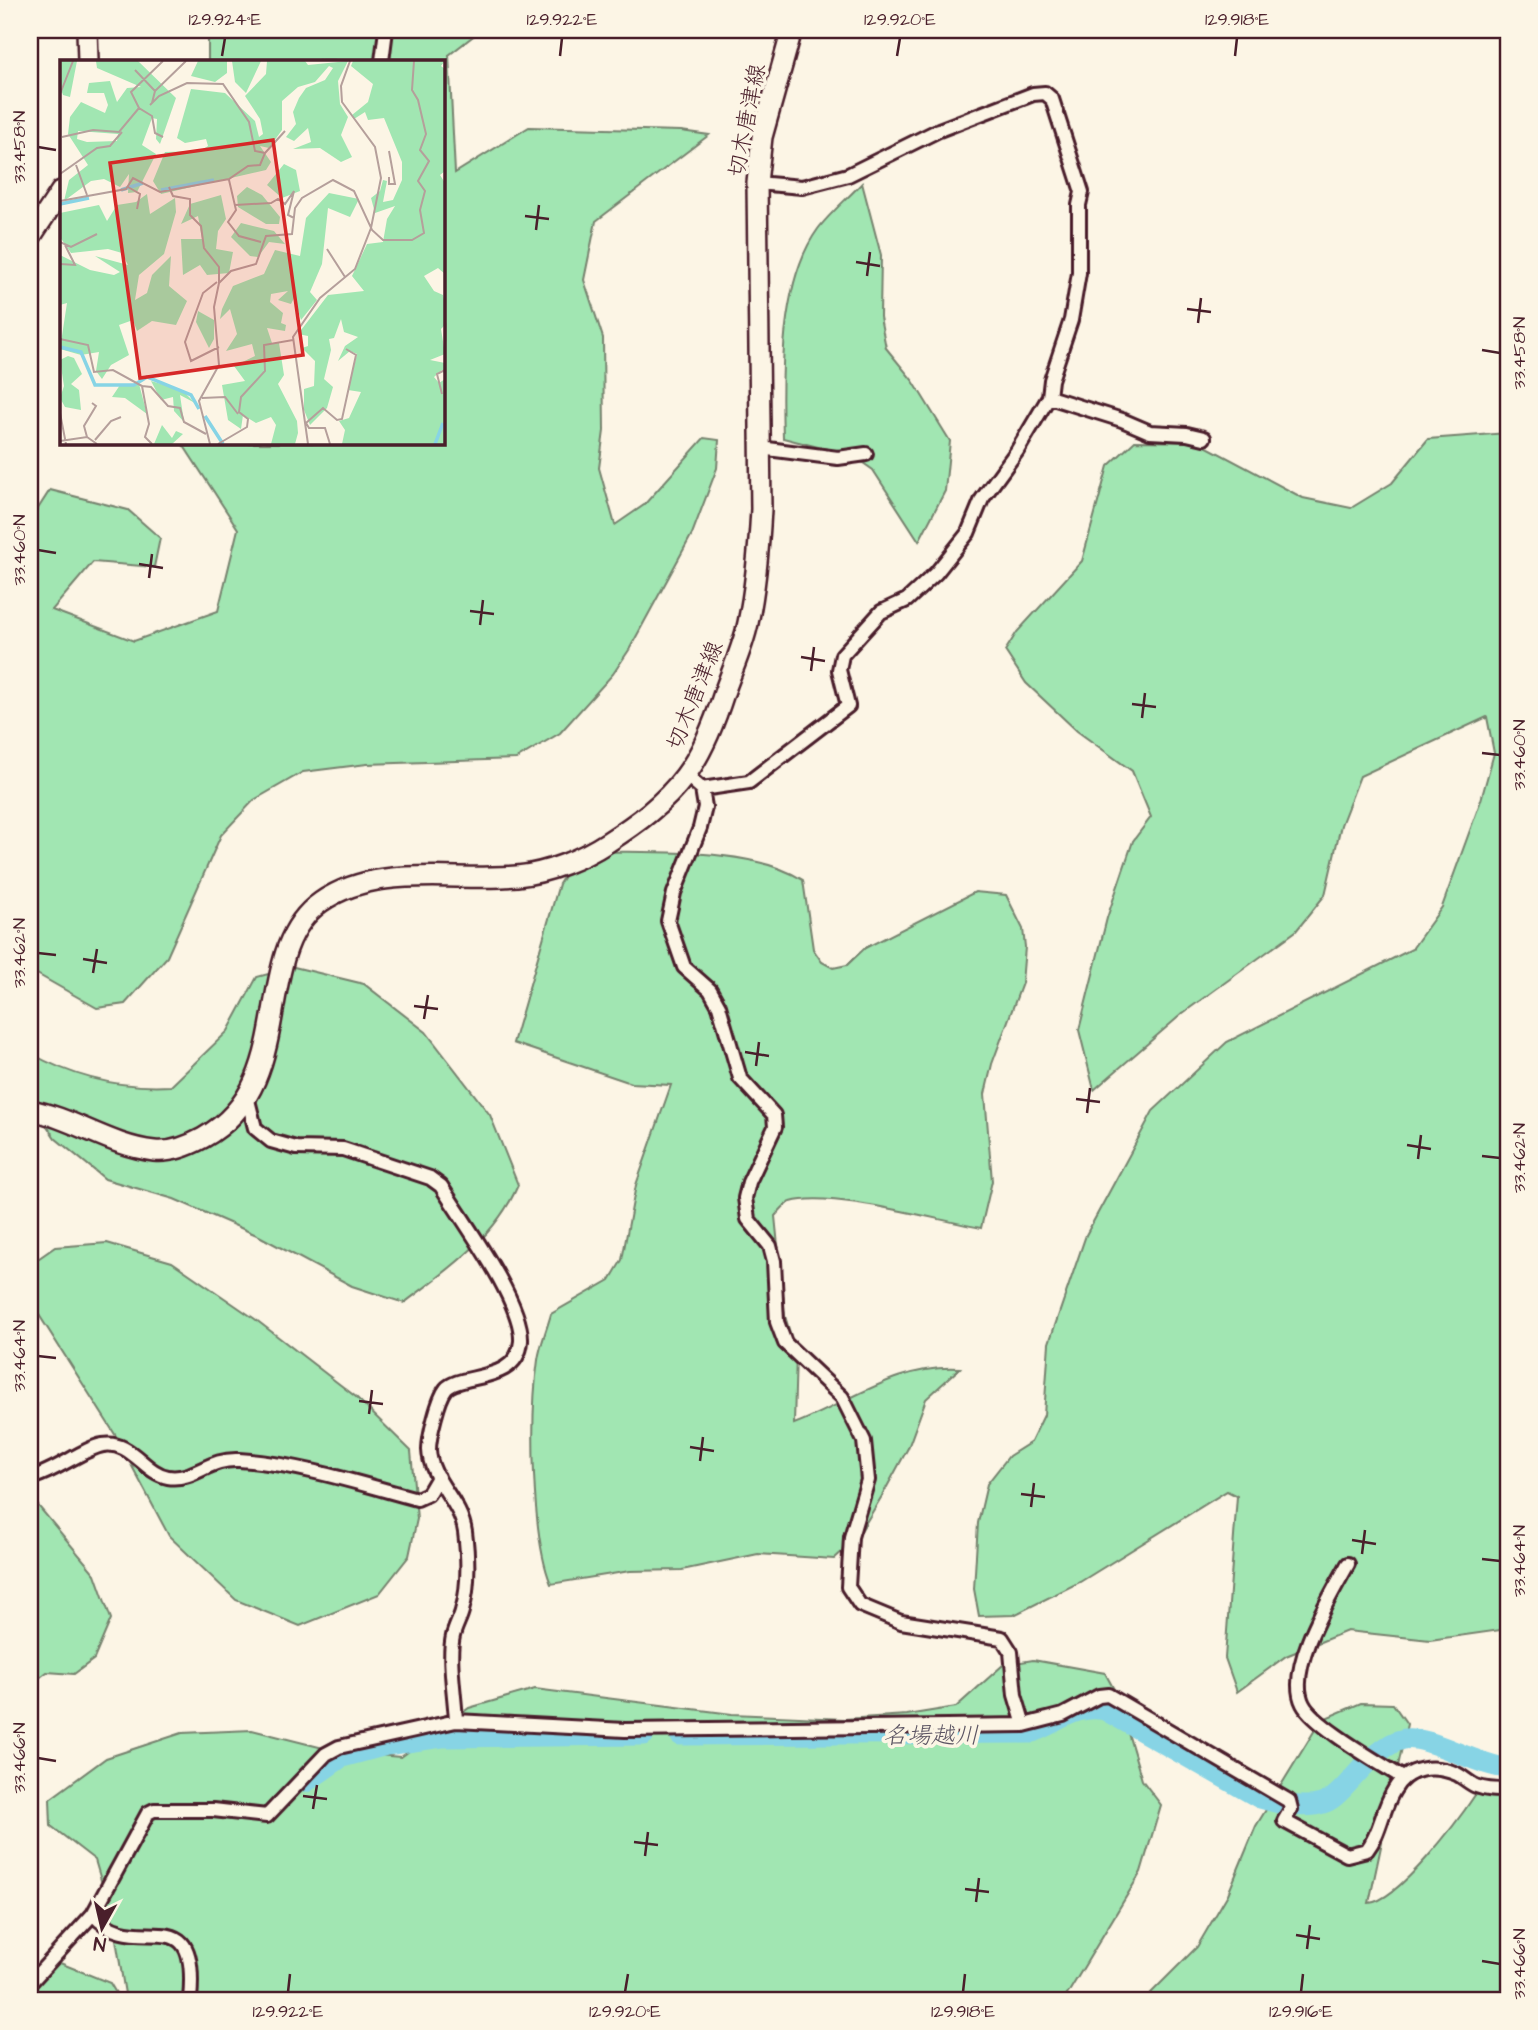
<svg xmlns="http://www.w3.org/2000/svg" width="1538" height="2030" viewBox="0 0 1538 2030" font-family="'Architects Daughter','Klee One',sans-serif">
<rect width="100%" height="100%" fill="#fcf5e5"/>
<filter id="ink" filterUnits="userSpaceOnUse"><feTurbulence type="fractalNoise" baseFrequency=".0143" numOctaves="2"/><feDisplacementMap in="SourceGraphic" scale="14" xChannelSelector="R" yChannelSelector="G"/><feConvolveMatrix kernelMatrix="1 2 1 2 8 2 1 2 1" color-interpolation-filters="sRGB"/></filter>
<g filter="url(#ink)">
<!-- green -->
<path fill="#a1e6b2" stroke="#76826e" stroke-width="2" d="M208 30H481L449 55 455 173 529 127 681 131 709 135 596 221 584 280 603 338 604 431 599 468 615 525 644 505 704 438 719 440 717 468 692 534 629 650 613 674 560 733 516 759 367 764 303 772 254 800 221 835 167 957 125 1004 97 1008 30 970V521L50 490 128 510 160 538 154 567 93 562 52 610 134 641 218 611 238 529 182 443H443V61H208Z
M862 183 881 255 880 317 886 348 913 381 950 441 945 491 919 541 873 470 853 456 783 438C781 377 780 281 818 229 830 213 848 198 862 183Z
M1507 433 1508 1055H1503L1508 1073V1629L1430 1640 1347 1631 1286 1656 1237 1692 1225 1658 1237 1496 1227 1491 1080 1582 1014 1615 979 1616 974 1589 978 1523 987 1484 1009 1456 1031 1442 1044 1415 1049 1343 1086 1235 1153 1111 1227 1042 1412 949 1442 907 1481 800 1494 753 1487 717 1360 776 1341 825 1325 895 1296 931 1183 1013 1094 1090 1079 1030 1107 918 1133 841 1151 817 1132 771 1077 731 1026 683 1005 651 1017 632 1082 561 1108 466 1135 441 1198 442 1303 498 1351 508 1392 483 1428 439Z
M580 851C646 854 748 845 803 880L813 949 822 962 833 968 847 965 865 948 975 892 1006 895 1023 929 1025 947 1022 983 992 1064 985 1094 992 1181 981 1228C936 1220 831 1190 791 1202 785 1203 780 1211 775 1216L785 1316 796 1353 794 1424C851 1402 897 1364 960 1368L926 1399 908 1448 882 1496 856 1539 834 1559 758 1554 682 1570 630 1571 551 1584C531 1536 530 1414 538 1360 540 1345 547 1329 551 1314L610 1280 622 1260 636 1185 671 1085 631 1083 513 1043 559 884Z
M294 967 364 984 426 1032 490 1115 518 1185C496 1237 448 1270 404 1303L352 1286 259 1236 174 1199 105 1179 55 1138 30 1100V1053C73 1077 120 1089 171 1086L228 1031 257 977Z
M107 1243 172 1262 255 1319 356 1397 411 1451 417 1519 409 1556 379 1594 300 1626 236 1600 169 1536 116 1436 34 1307 30 1292 32 1263 55 1247Z
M30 1496 95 1574 111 1619 94 1659 74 1674 47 1672 30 1685Z
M1033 1660 1105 1673 1116 1693 1142 1780 1161 1805 1141 1872 1064 2000H126L113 1921 95 1860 51 1826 50 1799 106 1758 182 1733 252 1730 339 1752 401 1757 469 1708 535 1689 732 1714 844 1719 907 1715 956 1707 1003 1665Z
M1361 1703 1393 1704 1407 1724 1369 1903C1398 1901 1458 1821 1475 1795L1508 1793V2000H1144L1197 1947 1228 1894 1256 1826 1321 1720Z
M50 1959 110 1983 120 2000H30V1984Z"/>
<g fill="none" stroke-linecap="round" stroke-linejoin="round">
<!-- river -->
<path stroke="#87d4e5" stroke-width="21" d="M680 1735 1030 1733C1056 1724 1077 1703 1105 1710L1260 1798C1280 1804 1316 1813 1334 1797 1349 1785 1360 1767 1376 1755 1384 1748 1393 1741 1404 1739 1429 1735 1477 1766 1508 1768
M306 1782 342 1757 386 1745 442 1737 644 1735"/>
<!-- minor casing -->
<g stroke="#4a1f2b" stroke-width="18">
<path id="minor" d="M382 61 386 30
M1049 397 1122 420 1150 432 1187 434 1204 438
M760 448 838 458 866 454
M686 775 702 789 705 807 700 828 674 893 668 921 684 967 710 990 719 1006 740 1078 774 1115 775 1127 749 1182 745 1198 748 1219 770 1246 774 1261 777 1322 785 1343 842 1397 864 1441 868 1480 851 1537 848 1587 860 1605 901 1622 1002 1638 1011 1652 1015 1695 1024 1725
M702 789 749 782 848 706 839 670 842 655 881 612 907 600 936 573 968 533 982 499 1017 451 1049 397 1051 380 1071 320 1079 273V205L1082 192 1052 99 1045 93 1033 94 939 130 848 175 802 187 757 183
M248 1100 255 1128 271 1141 296 1148 343 1149 430 1178 441 1186C463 1221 523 1302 521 1341 518 1384 459 1373 446 1389 438 1399 429 1437 429 1450 430 1480 461 1501 465 1532 468 1556 469 1587 462 1611 460 1619 455 1627 453 1636 448 1658 455 1697 456 1721
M30 1478C55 1472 84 1448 103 1445 131 1440 144 1473 168 1477 194 1481 209 1458 239 1460 299 1464 358 1483 417 1499L428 1494 438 1477
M1348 1564C1331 1595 1285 1669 1303 1704 1314 1726 1380 1763 1403 1778
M30 1983 93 1914
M190 2000C200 1891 136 1964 93 1914L148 1813 154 1810H213L267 1816 326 1754 339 1747 456 1721 625 1730 1024 1725 1063 1715 1099 1696 1108 1695 1289 1801 1291 1809 1284 1821 1347 1855 1367 1850C1381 1832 1382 1809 1394 1790 1407 1767 1433 1764 1457 1774 1463 1777 1469 1783 1476 1786 1486 1790 1497 1790 1508 1790"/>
</g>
<!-- secondary casing -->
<g stroke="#4a1f2b" stroke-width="24">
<path id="secondary" d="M87 30 88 61
M30 238 61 191
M30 1110C73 1118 110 1146 154 1151 170 1153 190 1145 203 1138 302 1083 248 953 321 902 376 863 454 882 517 876 548 873 582 859 608 842 636 824 664 804 685 776 703 752 715 721 724 693 732 670 743 647 748 623 756 585 759 547 761 509L757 183 762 137 792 30"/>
</g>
<!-- minor -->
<use href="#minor" stroke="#fcf5e5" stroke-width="12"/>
<!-- secondary -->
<use href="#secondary" stroke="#fcf5e5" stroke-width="19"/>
</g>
</g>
<!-- ticks -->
<path fill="none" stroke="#4a1f2b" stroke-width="2.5" d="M222 56 225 38M560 56 562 38M897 56 900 38M1235 56 1237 38M38 147 56 150M525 216 549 219M536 230 539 205M856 262 880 266M867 276 870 252M1187 309 1211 312M1198 323 1201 298M1482 350 1500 353M38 550 56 553M139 564 163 568M149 578 152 554M470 611 494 614M480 625 483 600M801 657 825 661M811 671 814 647M1132 704 1156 707M1142 718 1145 693M1482 753 1500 755M38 953 56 955M83 959 107 963M93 973 97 949M414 1006 438 1009M424 1019 428 995M745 1052 769 1056M756 1066 759 1042M1076 1099 1100 1102M1087 1113 1090 1088M1407 1145 1431 1149M1482 1156 1500 1158M1418 1159 1421 1135M38 1356 56 1358M359 1401 383 1404M369 1414 372 1390M690 1447 714 1451M700 1461 703 1437M1021 1494 1045 1497M1031 1507 1034 1483M1352 1540 1376 1544M1362 1554 1365 1530M1482 1559 1500 1561M38 1758 56 1761M303 1796 327 1799M313 1809 317 1785M634 1842 658 1845M645 1856 648 1832M965 1889 989 1892M976 1902 979 1878M1296 1935 1320 1939M1307 1949 1310 1925M1482 1961 1500 1964M288 1992 290 1974M625 1992 628 1974M963 1992 965 1974M1301 1992 1303 1974"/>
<g text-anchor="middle" stroke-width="7" stroke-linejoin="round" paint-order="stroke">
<!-- street labels -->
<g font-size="23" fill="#4a1f2b" stroke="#fcf5e5">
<text transform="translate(746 120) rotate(-79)" y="8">切木唐津線</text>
<text transform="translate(694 695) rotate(-68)" y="8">切木唐津線</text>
</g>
<!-- water labels -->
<g font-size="24" font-style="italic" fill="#5c5563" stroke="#fcf5e5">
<text x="931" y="1743">名場越川</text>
</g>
</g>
<!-- overview -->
<g transform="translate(60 60)">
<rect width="385" height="385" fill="#fcf5e5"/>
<path d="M0 1H17L10 37 3 35 0 27ZM36 1H78L116 38 100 84 96 79 97 59 92 58 82 85 96 94 77 132 68 133 69 114 60 127 44 119 31 121 4 141 9 120 28 105 8 74 10 57 21 42 45 53 48 45 44 33H27L29 23 50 21 57 42 67 28 81 27 37 8ZM18 71 58 74 57 81 27 82 17 79ZM138 1H167V13L155 22 131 16ZM172 1H201L186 33 175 22ZM207 1H245L248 5 288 1 278 21 280 44 288 57 281 75 292 97 281 102 260 88 233 89 251 82 248 68 234 81 226 77 236 64 233 52 239 38 246 28 265 20 273 8 269 6 255 22 238 27 222 41V70L209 88 200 86 211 102 206 110 101 134 93 121 105 92 140 91 148 86 146 79 125 83 117 78 131 29 165 33 195 61 199 77 203 74 200 59 185 36 206 14ZM293 1H385L381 6 385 9V111L380 115 385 123V214L378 208 364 216 374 231 383 235 385 244V265L381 269 385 294 370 300 385 303V316L382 310 374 317 379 323 385 319V384H282L285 370 279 361 289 358 301 332 288 330 297 294 290 291 278 301 285 286 298 277 284 272 281 259 274 278 269 279 271 290 264 319 273 327 267 348 250 365 244 350V329L254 326 255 301 242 288 248 286V276L238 274 268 235 304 231 292 216 307 184 323 182 327 159 335 146 315 153 311 138 320 131 323 120 327 121 323 142 333 140 342 120V102L324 58 308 60 305 52 294 59 292 55 308 42 313 24 291 6ZM224 104 236 110 240 131 222 138 207 125ZM187 127 202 135 220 157 219 164H206L178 147 177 136ZM269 133 299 139 290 157 268 148 262 204 250 232 257 240 241 260 234 238 231 244 218 240 228 231 211 234 210 242 223 253 221 263 226 265 225 271 207 268 212 283H219L224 315 218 324 237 361 238 373 235 384H211L216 365 211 357 196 363 183 355 181 369 168 360 162 325 185 321 174 306 195 296 192 284 166 291 177 274 170 249 160 259 162 249 173 226 204 214 215 190 240 196 246 158ZM87 134 90 154 115 138 116 152 104 194 79 215 75 240 87 233 92 215 111 196 109 226 127 241 116 265 92 261 77 271 73 260 59 265 69 295 51 305 42 319 36 311 39 292 21 295 0 289 7 243 0 245V195L30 210 54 215 60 212 35 196 68 205 62 193 48 189 11 193 0 177V153L39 145 47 161 57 145 76 142ZM161 135 166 159 158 171 156 189 173 192 169 213 147 215 140 205 123 215 121 179H142L138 156 121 164 130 144ZM181 163 214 171 225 184 209 182 198 197 190 196 171 177ZM138 251 154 260V279L149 288 136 262ZM8 296 14 298 22 314 11 324 19 330 21 350 5 347 0 338 4 326 0 300ZM91 321 122 330 135 343 120 335 124 362 114 351 113 337 101 340ZM79 324 87 354 65 338 52 337 60 325ZM102 365 112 378 116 371 123 374 112 384H94Z" fill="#a1e6b2" fill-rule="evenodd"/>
<path fill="none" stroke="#87d4e5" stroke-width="3.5" d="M61 130 83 123M101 130 154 120M0 144 29 138M0 287 21 292 35 325H74L87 317 131 335 139 349M145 356 163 384M375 384 383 363"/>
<path fill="none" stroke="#b59f9b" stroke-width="2" d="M75 10 95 31M0 34 13 1M92 43 95 31 126 1M2 77 33 70 59 72 79 48M103 77 95 73 92 56 79 48 71 32 103 1M329 91 335 124H329V117M205 93 225 71M16 105 27 135M0 114 37 88 50 86 62 72M169 120 176 150 168 162 179 176 201 182M68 127 80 134 77 149M109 127 113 136 130 139V155L141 166 144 188 159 207V223M0 141 66 129 73 118 100 132 169 119 188 106 200 105 205 93 195 91 189 62 163 24 127 23 99 36 90 45M175 145 211 143 218 139 225 144 234 131 228 155 234 158M0 182 11 187 37 174M267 189 285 217M0 204 15 205 5 185M157 222 143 233 125 282 131 301 159 287M0 279 28 285 34 312 53 310 82 326 89 364 85 377 92 384M82 326 91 327 108 346 120 348 124 362 146 374M382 334 377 314 385 310M142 338 165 337 178 354M0 353 6 384M27 377 24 366 36 346 32 343M35 380 51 361 61 357M0 381 27 377 37 384M150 384 139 341 159 305 154 247 159 223 171 211 196 204 206 176 232 174 235 148 242 138 273 120 294 131 312 170 323 180H352L364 173 360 150 365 131 358 121 369 101 360 90 366 74 358 40 352 30 354 1M158 384 187 367 188 359 179 352 181 337 205 311 204 285 233 280M248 384 233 277 260 238 295 209 311 168 321 118 315 87 282 42 281 26 290 1M270 384 265 368H249L246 363 263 348 277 360 282 359 296 295 286 289"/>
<path fill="#d62828" fill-opacity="0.15" stroke="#d62828" stroke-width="3.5" d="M213 80 243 295 80 318 50 103Z"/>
<rect width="385" height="385" fill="none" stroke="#4a1f2b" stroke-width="3.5"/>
</g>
<!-- margin -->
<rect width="1538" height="2030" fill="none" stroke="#fcf5e5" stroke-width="77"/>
<!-- north arrow -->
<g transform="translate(102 1928) rotate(188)" stroke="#fcf5e5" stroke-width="5" paint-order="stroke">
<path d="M0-5L12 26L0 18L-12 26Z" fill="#4a1f2b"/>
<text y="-10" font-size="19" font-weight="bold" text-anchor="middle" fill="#4a1f2b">N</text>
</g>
<rect x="38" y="38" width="1462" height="1954" fill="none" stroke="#4a1f2b" stroke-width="2.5"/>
<g font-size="18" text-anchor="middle" fill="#4a1f2b">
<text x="225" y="25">129.924°E</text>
<text x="562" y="25">129.922°E</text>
<text x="900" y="25">129.920°E</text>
<text x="1237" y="25">129.918°E</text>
<text transform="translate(19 147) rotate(-90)" y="6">33.458°N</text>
<text transform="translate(1519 353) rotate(-90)" y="6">33.458°N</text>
<text transform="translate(19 550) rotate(-90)" y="6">33.460°N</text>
<text transform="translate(1519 755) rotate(-90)" y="6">33.460°N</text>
<text transform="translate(19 953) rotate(-90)" y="6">33.462°N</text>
<text transform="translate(1519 1158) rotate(-90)" y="6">33.462°N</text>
<text transform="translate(19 1356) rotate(-90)" y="6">33.464°N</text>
<text transform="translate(1519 1561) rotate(-90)" y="6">33.464°N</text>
<text transform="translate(19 1758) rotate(-90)" y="6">33.466°N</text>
<text transform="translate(1519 1964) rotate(-90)" y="6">33.466°N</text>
<text x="288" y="2017">129.922°E</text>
<text x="625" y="2017">129.920°E</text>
<text x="963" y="2017">129.918°E</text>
<text x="1301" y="2017">129.916°E</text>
</g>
</svg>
